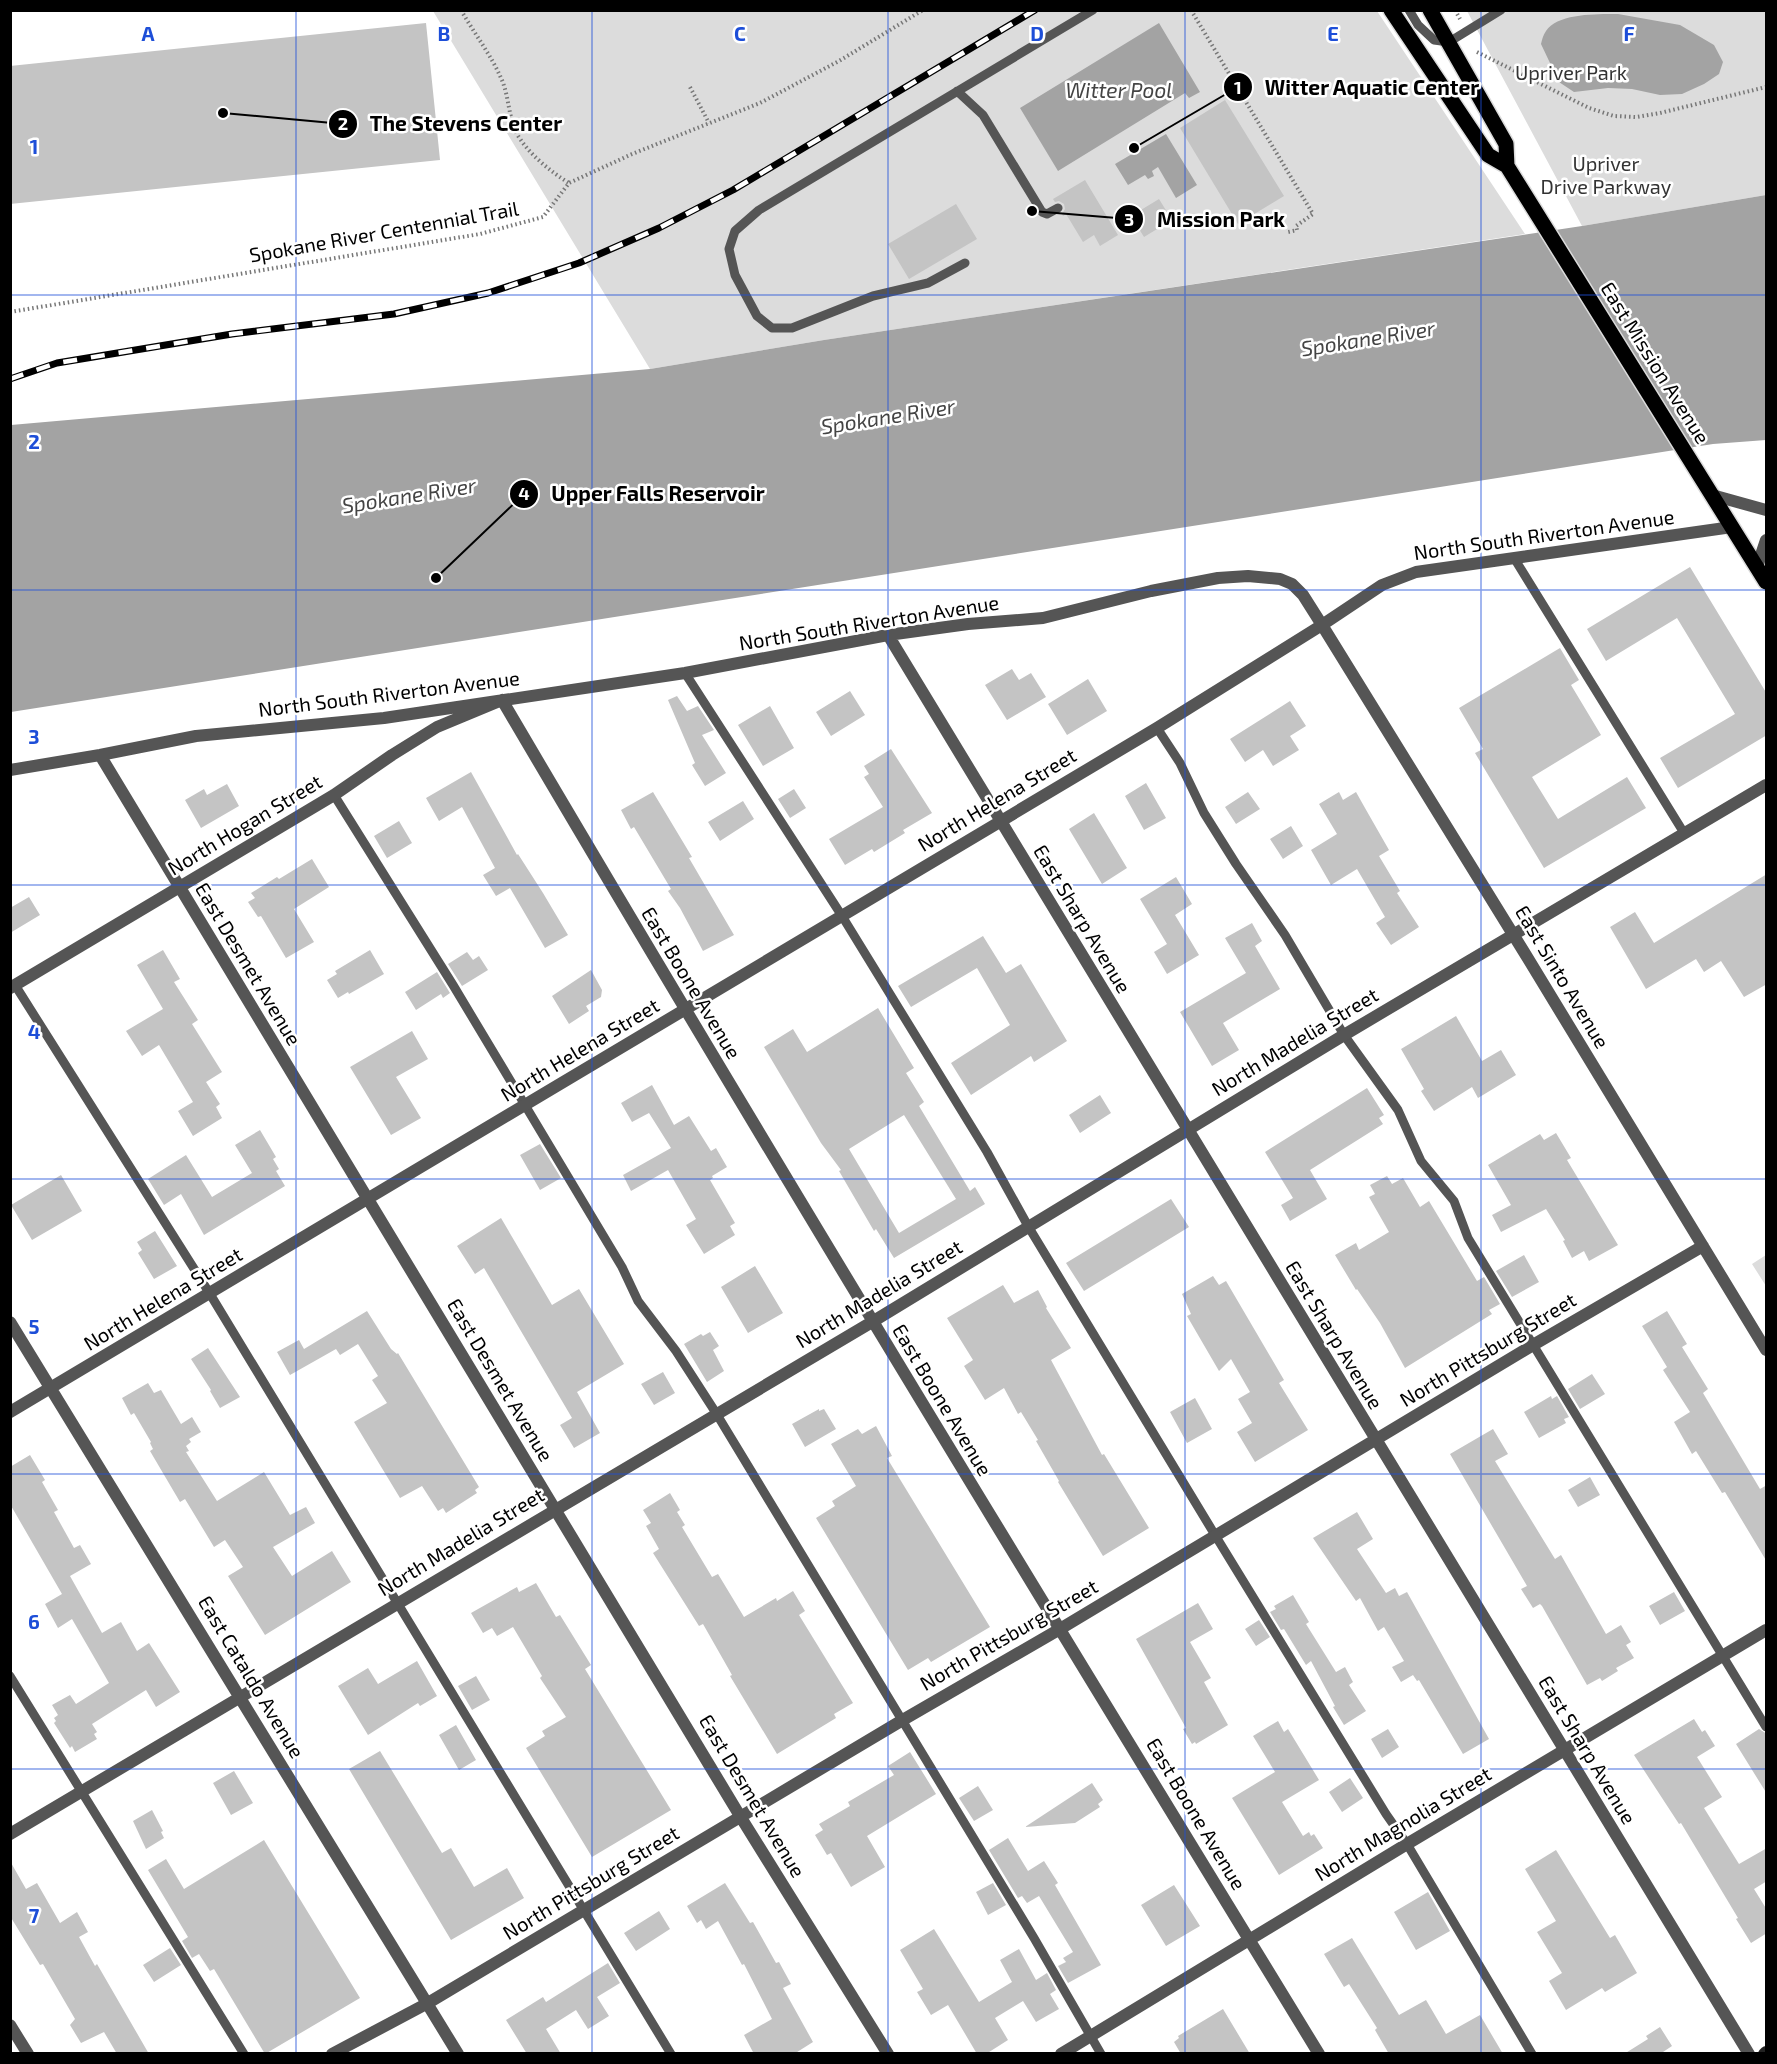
<svg xmlns="http://www.w3.org/2000/svg" width="1777" height="2064" viewBox="0 0 1777 2064" font-family="'Exo 2',sans-serif">
<rect width="100%" height="100%" fill="#fff"/>
<!-- green -->
<path fill="#dcdcdc" d="M433 11H1377L1525 234 824 340 650 369Z
M1467 11H1766V195L1582 226Z
M1766 1255V1286L1752 1264Z"/>
<!-- water -->
<path fill="#a3a3a3" d="M1618 14 1680 25 1714 45 1723 62 1719 74 1704 84 1682 94 1660 95 1632 89 1608 88 1574 92 1559 82 1541 44C1542 40 1543 35 1546 31 1557 13 1599 14 1618 14Z
M1159 23 1200 92 1189 98 1185 93 1058 171 1020 108Z
M1166 134 1197 185 1176 198 1158 167 1152 171 1154 176 1148 179 1145 175 1128 185 1115 164Z
M1766 195V440L1713 444 11 712V425L650 369 824 340 1582 226Z"/>
<!-- building -->
<path fill="#c4c4c4" fill-rule="evenodd" d="M426 23 440 160 10 204V66Z
M1225 100 1284 196 1238 224 1180 128Z
M1085 180 1118 235 1100 246 1094 235 1083 242 1066 214 1063 216 1062 214 1065 209 1064 204 1059 201 1055 202 1053 199Z
M1159 199 1172 220 1144 237 1131 216Z
M956 204 977 239 909 279 888 244Z
M1690 567 1767 694V735L1678 788 1660 758 1735 714 1677 618 1606 661 1587 629Z
M1560 648 1579 680 1571 685 1601 735 1532 777 1558 819 1627 777 1646 808 1544 868 1475 753 1483 749 1459 708Z
M1012 669 1019 680 1031 673 1046 697 1007 720 985 685Z
M1088 679 1107 711 1067 735 1048 704Z
M850 691 865 715 831 736 816 712Z
M677 696 687 711 698 706 714 730 702 735 726 773 705 786 692 765 695 763 668 700Z
M1290 701 1306 726 1290 736 1299 750 1273 766 1263 750 1245 762 1230 739Z
M770 706 794 748 763 766 738 725Z
M891 749 932 813 903 830 905 833 874 852 872 849 845 865 829 839 883 807 864 777 869 774 864 766Z
M471 772 517 855 518 854 543 893 568 935 545 948 510 888 496 896 483 875 495 868 462 807 439 821 426 798Z
M1146 783 1166 818 1144 830 1125 796Z
M227 784 239 806 201 828 185 800 204 789 207 795Z
M794 789 806 808 790 818 778 799Z
M653 792 692 857 689 858 734 935 703 951 680 908 668 891 671 889 634 827 631 829 621 810Z
M1248 792 1260 809 1236 824 1225 807Z
M1339 792 1343 800 1356 792 1365 808 1389 850 1379 856 1400 891 1397 893 1419 927 1391 945 1376 923 1385 917 1357 869 1331 885 1311 850 1337 834 1319 804Z
M743 801 754 819 720 841 708 822Z
M1094 813 1127 868 1102 884 1069 829Z
M399 821 412 843 387 858 374 836Z
M1291 826 1303 846 1283 859 1270 839Z
M312 859 329 887 294 909 314 942 286 958 261 916 258 917 248 902 255 898 251 893 277 877 279 879Z
M1767 874V984L1744 997 1721 961 1704 972 1696 959 1646 989 1610 927 1635 912 1654 943Z
M1176 877 1192 904 1175 915 1199 955 1167 974 1154 952 1167 944 1140 899Z
M29 897 40 915 10 933V908Z
M1252 923 1262 941 1255 946 1280 989 1223 1023 1239 1050 1212 1066 1180 1012 1246 973 1225 938Z
M983 936 1006 973 1021 964 1067 1041 1034 1062 1031 1056 971 1095 951 1063 1010 1025 977 968 911 1007 898 986Z
M163 950 180 979 174 982 198 1020 192 1024 222 1072 206 1082 220 1104 216 1107 222 1118 193 1136 178 1111 193 1102 159 1045 142 1056 126 1031 163 1009 137 965Z
M370 950 384 974 349 994 348 992 338 998 327 980 337 974 335 971Z
M467 952 473 960 479 956 488 970 462 986 448 964Z
M591 970 602 990 601 997 586 1006 589 1011 569 1024 552 996Z
M437 972 450 993 443 998 441 994 416 1010 405 992Z
M878 1008 914 1068 906 1073 924 1102 919 1106 970 1191 975 1187 985 1204 894 1258 876 1229 874 1231 839 1171 841 1170 821 1143 764 1047 793 1029 807 1052ZM904 1115 956 1199 899 1233 849 1149Z
M1456 1016 1482 1061 1501 1050 1516 1075 1478 1098 1472 1087 1434 1111 1421 1091 1424 1089 1401 1049Z
M412 1031 428 1059 396 1077 421 1118 391 1135 350 1067Z
M652 1085 674 1125 689 1116 711 1151 716 1148 727 1167 712 1176 713 1178 710 1180 735 1223 730 1226 735 1235 704 1254 686 1225 696 1219 668 1170 631 1191 623 1175 671 1148 649 1113 632 1122 621 1103Z
M1367 1088 1384 1115 1379 1118 1383 1124 1310 1170 1327 1199 1290 1221 1281 1205 1293 1198 1265 1152Z
M1100 1095 1111 1113 1080 1133 1069 1115Z
M260 1130 276 1157 273 1159 279 1169 276 1171 285 1186 204 1235 181 1194 164 1205 148 1179 186 1155 212 1197 252 1173 235 1145Z
M1556 1133 1571 1158 1567 1160 1618 1245 1589 1261 1584 1251 1572 1258 1563 1241 1565 1240 1546 1209 1501 1232 1492 1215 1511 1205 1488 1165 1540 1134 1544 1140Z
M540 1144 561 1178 540 1190 520 1155Z
M61 1175 82 1211 32 1240 11 1205Z
M1387 1176 1392 1184 1403 1178 1420 1207 1429 1201 1477 1281 1484 1277 1500 1304 1489 1310 1492 1314 1405 1368 1380 1323 1357 1289 1356 1290 1335 1255 1356 1243 1359 1250 1389 1232 1369 1197 1375 1194 1370 1185Z
M1171 1199 1189 1227 1084 1291 1066 1263Z
M501 1218 552 1305 579 1289 624 1364 577 1392 600 1433 574 1448 560 1425 572 1418 484 1268 475 1274 457 1246Z
M155 1231 177 1266 154 1279 138 1253 142 1250 137 1242Z
M1524 1255 1539 1282 1512 1297 1496 1271Z
M755 1266 783 1313 748 1333 721 1287Z
M1213 1276 1219 1285 1226 1281 1284 1380 1279 1383 1308 1430 1255 1462 1237 1432 1252 1423 1238 1399 1250 1392 1231 1359 1219 1371 1187 1316 1191 1314 1182 1294Z
M1003 1285 1014 1303 1038 1290 1047 1307 1046 1308 1071 1348 1051 1360 1102 1455 1104 1454 1149 1528 1103 1556 1058 1482 1059 1481 1036 1441 1038 1440 1021 1412 1018 1414 1004 1388 985 1400 964 1366 973 1360 947 1318Z
M367 1311 391 1349 397 1354 398 1353 479 1487 475 1490 477 1493 446 1513 443 1508 438 1511 422 1486 400 1498 354 1422 387 1403 372 1380 378 1376 358 1344 340 1355 336 1349 290 1375 277 1352 299 1340 304 1349Z
M1667 1311 1687 1344 1682 1347 1708 1389 1703 1393 1760 1489 1767 1485V1562L1725 1492 1722 1493 1696 1451 1692 1454 1674 1422 1690 1412 1663 1370 1667 1367 1642 1326Z
M710 1332 719 1346 713 1350 724 1371 707 1382 684 1344 701 1334 703 1336Z
M208 1348 240 1397 220 1408 210 1391 211 1390 191 1359Z
M663 1372 675 1393 654 1405 641 1384Z
M1592 1374 1605 1394 1580 1409 1568 1389Z
M148 1383 154 1393 161 1390 181 1424 192 1417 201 1432 189 1439 191 1442 186 1446 189 1451 186 1452 217 1501 264 1472 290 1515 306 1507 315 1523 273 1547 292 1576 332 1551 351 1582 265 1635 228 1576 243 1567 225 1540 214 1547 185 1499 180 1502 150 1451 153 1449 150 1443 151 1442 134 1413 131 1415 122 1398Z
M1551 1396 1552 1399 1557 1396 1569 1417 1564 1419 1566 1423 1539 1438 1524 1412Z
M1195 1398 1212 1429 1187 1443 1170 1412Z
M819 1409V1411L824 1409 836 1429 805 1447 792 1424Z
M876 1426 892 1456 887 1458 990 1627 931 1662 928 1658 908 1670 816 1518 835 1506 832 1501 856 1486 831 1444 858 1429 862 1434Z
M1493 1429 1508 1454 1495 1461 1555 1559 1561 1555 1606 1634 1621 1625 1631 1642 1626 1645 1634 1658 1616 1668 1618 1671 1602 1681 1600 1678 1587 1685 1542 1606 1540 1604 1533 1608 1521 1589 1527 1586 1450 1454Z
M30 1455 45 1480 42 1482 58 1510 54 1512 74 1548 80 1545 91 1564 70 1576 102 1633 121 1622 137 1651 149 1643 180 1692 156 1707 146 1690 92 1724 97 1732 94 1734 97 1739 75 1752 72 1746 70 1748 54 1723 56 1721 54 1718 58 1715 52 1705 70 1695 76 1704 109 1683 72 1619 58 1628 45 1604 62 1594 10 1504V1467Z
M1590 1477 1600 1495 1578 1507 1568 1490Z
M670 1493 680 1510 677 1512 685 1525 682 1527 712 1577 718 1574 744 1617 776 1598 777 1601 793 1591 805 1611 799 1615 853 1703 834 1714 836 1718 777 1754 730 1676 732 1675 703 1624 699 1626 653 1553 659 1549 646 1526 651 1523 643 1510Z
M1357 1512 1373 1539 1357 1549 1386 1593 1395 1588 1399 1596 1407 1592 1489 1739 1463 1754 1419 1680 1417 1681 1413 1675 1401 1682 1392 1667 1404 1661 1384 1627 1378 1631 1360 1598 1356 1601 1313 1538Z
M536 1583 556 1617 560 1615 591 1665 585 1669 671 1810 592 1857 526 1748 545 1736 542 1731 566 1717 540 1678 542 1676 513 1627 497 1636 492 1628 483 1633 471 1613 517 1587 519 1592Z
M1674 1592 1685 1611 1660 1625 1649 1606Z
M1293 1595 1309 1622 1306 1624 1336 1672 1345 1667 1353 1682 1349 1685 1366 1711 1344 1725 1333 1707 1335 1706 1311 1661 1306 1665 1284 1629 1281 1630 1270 1612 1276 1609 1274 1606Z
M1198 1603 1213 1629 1190 1642 1211 1678 1204 1682 1228 1725 1196 1744 1195 1742 1192 1744 1183 1729 1186 1728 1136 1639Z
M1259 1620 1270 1637 1256 1646 1245 1629Z
M417 1661 437 1696 420 1706 418 1703 368 1735 338 1686 368 1668 378 1684Z
M476 1676 490 1700 472 1710 458 1686Z
M1694 1719 1702 1732 1705 1730 1715 1746 1697 1757 1722 1797 1704 1808 1739 1864 1767 1848V1881L1754 1889 1767 1910V1933L1751 1943 1736 1919 1738 1918 1681 1823 1679 1824 1634 1755Z
M1278 1721 1284 1732 1288 1729 1319 1780 1282 1802 1303 1836 1309 1832 1311 1836 1314 1834 1323 1848 1279 1875 1232 1798 1275 1772 1253 1736Z
M456 1725 476 1760 459 1770 439 1735Z
M1388 1729 1399 1747 1382 1758 1371 1739Z
M1759 1729 1767 1734V1794L1736 1744Z
M380 1751 442 1853 451 1848 474 1887 507 1868 524 1898 451 1940 349 1769Z
M910 1752 936 1794 867 1836 885 1867 851 1887 831 1853 827 1855 815 1835 823 1830 819 1824 850 1806 848 1802 894 1775 888 1766Z
M234 1771 253 1803 231 1815 213 1783Z
M1350 1778 1363 1798 1342 1812 1329 1792Z
M1092 1783 1103 1800 1098 1804 1100 1807 1075 1823 1025 1827Z
M978 1786 993 1810 974 1821 959 1798Z
M152 1810 163 1831 161 1832 164 1838 146 1849 133 1821Z
M1008 1838 1028 1871 1044 1861 1058 1883 1055 1885 1101 1965 1068 1983 1058 1966 1066 1962 1063 1958 1073 1952 1039 1896 1027 1903 1022 1896 1018 1898 989 1850Z
M264 1840 360 1998 265 2054 214 1969 210 1971 199 1954 192 1958 182 1941 188 1937 148 1870 166 1859 184 1889Z
M1556 1850 1610 1938 1615 1935 1637 1973 1605 1992 1602 1988 1566 2010 1549 1981 1562 1973 1537 1932 1556 1921 1525 1869Z
M10 1861 26 1889 37 1883 60 1923 77 1912 88 1932 79 1937 95 1966 97 1964 149 2054H117L104 2032 81 2043 70 2025 75 2019 43 1964 40 1965 10 1916Z
M725 1883 750 1923 753 1922 776 1963 779 1962 791 1984 783 1988 813 2042 794 2054H754L744 2035 772 2019 744 1964 742 1965 718 1921 706 1929 701 1920 697 1923 687 1906Z
M993 1883 1006 1905 988 1915 976 1892Z
M1174 1885 1200 1926 1166 1946 1141 1905Z
M1428 1892 1450 1931 1416 1950 1394 1912Z
M659 1911 670 1929 636 1951 624 1933Z
M934 1929 979 2002 1012 1982 1000 1960 1019 1949 1036 1980 1047 1973 1056 1990 1050 1994 1059 2009 1036 2022 1023 2001 995 2018 1008 2040 986 2054H977L948 2005 931 2015 917 1992 923 1989 900 1950Z
M1352 1938 1399 2015 1426 2000 1446 2034 1480 2015 1503 2054H1389L1375 2030 1377 2028 1349 1984 1344 1987 1324 1954Z
M170 1948 181 1965 154 1982 143 1965Z
M608 1963 620 1983 597 1997 609 2016 588 2029 576 2010 546 2029 561 2054H527L506 2020 543 1997 546 2002Z
M1223 2009 1250 2054H1181L1174 2042 1179 2038 1178 2036Z
M1660 2027 1672 2046 1660 2054H1624L1648 2039 1646 2036Z"/>
<g fill="none" stroke-linecap="round" stroke-linejoin="round">
<!-- primary casing -->
<g stroke="#dbdbdb" stroke-width="18">
<path id="primary" d="M1391 10 1488 155 1507 166
M1430 10 1506 144 1507 166 1766 582"/>
</g>
<!-- path -->
<path stroke="#777" stroke-width="4" stroke-dasharray="1.5 3" stroke-linecap="butt" d="M461 10C474 33 491 55 501 78 509 95 508 115 516 132 526 152 551 172 569 183
M1191 10 1313 214 1296 226 1297 230 1288 232
M1455 10 1460 19
M1477 52 1589 108 1614 116 1636 117 1660 113 1766 87
M690 87 709 123
M10 312 480 234 543 217 569 183 632 154 760 103 839 61 923 10"/>
<!-- lane -->
<path stroke="#555" stroke-width="9" d="M1409 10 1418 25 1434 40 1449 42 1501 10
M957 91 983 115 1042 212 1047 214 1058 208
M965 263 928 283 873 296 792 328H772L757 316 735 275 729 249 735 231 759 210 1093 10
M1514 558 1684 833
M685 673 842 916 987 1152 1028 1226 1215 1535 1386 1814 1407 1844 1532 2054
M1157 728 1180 763 1204 813 1236 864 1285 935 1344 1035 1398 1110 1421 1161 1454 1201 1468 1238 1766 1727
M334 795 453 985 622 1267 638 1301 676 1351 716 1413 1034 1938 1101 2054
M15 985 210 1294 671 2054
M10 1676 244 2054"/>
<!-- street -->
<path stroke="#555" stroke-width="12" d="M1712 495 1766 510
M1757 567 1766 540
M888 635 1749 2054
M100 755 740 1816 888 2054
M10 770 100 755 196 736 384 718 685 673 888 635 968 624 1043 618 1151 591 1218 578 1248 576 1280 579 1292 584 1303 595 1322 625 1382 585 1416 572 1732 527
M10 988 334 795 392 755 437 727 502 700C769 1154 1044 1604 1319 2054
M10 1322 458 2054
M10 1412 1157 728 1322 625 1524 952 1766 1350
M10 1834 872 1322 1344 1035 1766 785
M10 2025 28 2054
M332 2054 428 2003 901 1721 1060 1629 1533 1345 1703 1246
M1061 2054 1407 1844 1766 1630"/>
<!-- secondary -->
<path stroke="#222" stroke-width="12" d="M1764 2054 1766 2052"/>
<!-- primary -->
<use href="#primary" stroke="#000" stroke-width="15"/>
<!-- rail casing -->
<g stroke="#000" stroke-width="7">
<path id="rail" d="M10 379 57 363 232 334 394 314 488 293 579 263 659 228 733 190 1035 10"/>
</g>
<!-- rail -->
<use href="#rail" stroke="#fff" stroke-width="4.5" stroke-dasharray="14" stroke-linecap="butt"/>
</g>
<!-- grid -->
<path fill="none" stroke="#1d4ed8" stroke-width="1.5" stroke-opacity="0.55" d="M296 10V2054M592 10V2054M888 10V2054M1185 10V2054M1481 10V2054M10 295H1766M10 590H1766M10 885H1766M10 1179H1766M10 1474H1766M10 1769H1766"/>
<g text-anchor="middle" stroke-width="5" stroke-linejoin="round" paint-order="stroke">
<!-- park labels -->
<g font-size="20" fill="#333" stroke="#fff">
<text x="1571" y="80">Upriver Park</text>
<text x="1606" y="171">Upriver<tspan x="1606" dy="23">Drive Parkway</tspan></text>
</g>
<!-- street labels -->
<g font-size="20" fill="#000" stroke="#fff">
<text transform="translate(384 232) rotate(-10)" y="7">Spokane River Centennial Trail</text>
<text transform="translate(1655 363) rotate(58)" y="7">East Mission Avenue</text>
<text transform="translate(1544 535) rotate(-8)" y="7">North South Riverton Avenue</text>
<text transform="translate(869 623) rotate(-9)" y="7">North South Riverton Avenue</text>
<text transform="translate(389 694) rotate(-7)" y="7">North South Riverton Avenue</text>
<text transform="translate(997 800) rotate(-31)" y="7">North Helena Street</text>
<text transform="translate(245 825) rotate(-31)" y="7">North Hogan Street</text>
<text transform="translate(1082 919) rotate(59)" y="7">East Sharp Avenue</text>
<text transform="translate(248 964) rotate(59)" y="7">East Desmet Avenue</text>
<text transform="translate(1562 977) rotate(59)" y="7">East Sinto Avenue</text>
<text transform="translate(691 983) rotate(59)" y="7">East Boone Avenue</text>
<text transform="translate(1295 1042) rotate(-31)" y="7">North Madelia Street</text>
<text transform="translate(580 1050) rotate(-31)" y="7">North Helena Street</text>
<text transform="translate(879 1294) rotate(-31)" y="7">North Madelia Street</text>
<text transform="translate(163 1299) rotate(-31)" y="7">North Helena Street</text>
<text transform="translate(1334 1335) rotate(59)" y="7">East Sharp Avenue</text>
<text transform="translate(1488 1350) rotate(-31)" y="7">North Pittsburg Street</text>
<text transform="translate(500 1380) rotate(59)" y="7">East Desmet Avenue</text>
<text transform="translate(942 1400) rotate(59)" y="7">East Boone Avenue</text>
<text transform="translate(461 1542) rotate(-31)" y="7">North Madelia Street</text>
<text transform="translate(1009 1635) rotate(-30)" y="7">North Pittsburg Street</text>
<text transform="translate(251 1677) rotate(59)" y="7">East Cataldo Avenue</text>
<text transform="translate(1587 1750) rotate(59)" y="7">East Sharp Avenue</text>
<text transform="translate(752 1796) rotate(59)" y="7">East Desmet Avenue</text>
<text transform="translate(1196 1814) rotate(59)" y="7">East Boone Avenue</text>
<text transform="translate(1403 1824) rotate(-31)" y="7">North Magnolia Street</text>
<text transform="translate(591 1883) rotate(-31)" y="7">North Pittsburg Street</text>
</g>
<!-- water labels -->
<g font-size="21" font-style="italic" fill="#444" stroke="#fff">
<text x="1119" y="98">Witter Pool</text>
<text transform="translate(1368 339) rotate(-9)" y="7">Spokane River</text>
<text transform="translate(888 417) rotate(-9)" y="7">Spokane River</text>
<text transform="translate(409 496) rotate(-9)" y="7">Spokane River</text>
</g>
</g>
<g font-size="20" text-anchor="middle" font-weight="bold" fill="#1d4ed8" stroke="#fff" stroke-width="5" stroke-linejoin="round" paint-order="stroke">
<text x="148" y="41">A</text>
<text x="444" y="41">B</text>
<text x="740" y="41">C</text>
<text x="1037" y="41">D</text>
<text x="1333" y="41">E</text>
<text x="1629" y="41">F</text>
<text x="34" y="154">1</text>
<text x="34" y="449">2</text>
<text x="34" y="744">3</text>
<text x="34" y="1039">4</text>
<text x="34" y="1334">5</text>
<text x="34" y="1629">6</text>
<text x="34" y="1923">7</text>
</g>
<!-- callouts -->
<path fill="none" stroke="#000" stroke-width="2" d="M1134 148L1238 87M223 113L343 124M1032 211L1129 219M436 578L524 494"/>
<g fill="#000" stroke="#fff" stroke-width="2">
<circle cx="1134" cy="148" r="6"/>
<circle cx="223" cy="113" r="6"/>
<circle cx="1032" cy="211" r="6"/>
<circle cx="436" cy="578" r="6"/>
<circle cx="1238" cy="87" r="15"/>
<circle cx="343" cy="124" r="15"/>
<circle cx="1129" cy="219" r="15"/>
<circle cx="524" cy="494" r="15"/>
</g>
<g font-size="18" text-anchor="middle" font-weight="bold" fill="#fff">
<text x="1238" y="94">1</text>
<text x="343" y="130">2</text>
<text x="1129" y="226">3</text>
<text x="524" y="500">4</text>
</g>
<g font-size="21" text-anchor="middle" font-weight="bold" fill="#000" stroke="#fff" stroke-width="5" stroke-linejoin="round" paint-order="stroke">
<text x="1372" y="95">Witter Aquatic Center</text>
<text x="466" y="131">The Stevens Center</text>
<text x="1221" y="227">Mission Park</text>
<text x="658" y="501">Upper Falls Reservoir</text>
</g>
<!-- border -->
<rect width="1777" height="2064" fill="none" stroke="#000000" stroke-width="24"/>
</svg>
